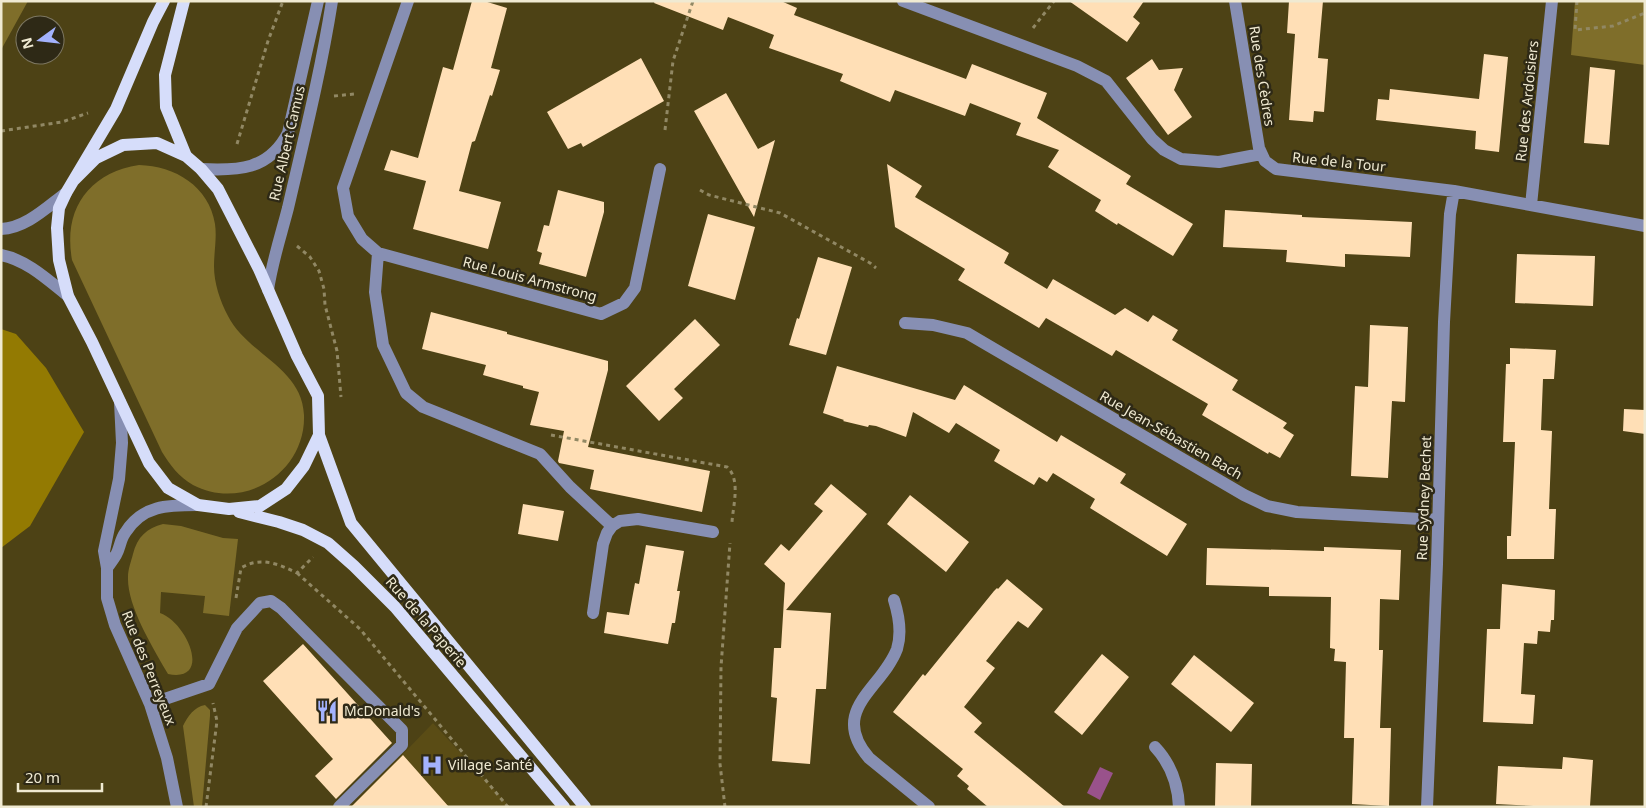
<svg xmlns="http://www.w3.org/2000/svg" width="1646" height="808" viewBox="0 0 1646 808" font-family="'Noto Sans',sans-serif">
<rect width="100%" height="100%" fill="#4d4215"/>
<!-- built -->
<path fill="#5a4c15" d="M433 723 510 807H352Z"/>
<!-- green -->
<path fill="#7f6e2a" d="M1 1H28L1 50Z
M1575 1H1645V65L1571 55Z
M139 165C175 166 209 186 215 224 217 238 214 252 214 266 214 283 220 301 228 316 248 355 302 367 304 415 306 472 244 512 193 485 179 477 170 465 162 452L72 260C63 210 88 173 139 165Z
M163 524 181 526 223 538 238 539 229 616 203 613 205 596 161 592 160 613C187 622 213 683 168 674L165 669C151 644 127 605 128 577 128 569 131 562 133 554 137 537 147 528 163 524Z
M205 705 210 710V716L202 807H194L183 726C188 716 194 707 205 705Z"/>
<!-- forest -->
<path fill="#937a02" d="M1 329 16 334 46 368 84 432 30 526 1 548Z"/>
<!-- water -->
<path fill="#99528b" d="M1100 767 1113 773 1100 800 1087 793Z"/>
<!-- building -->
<path fill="#ffdfb6" d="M472 1H484L507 8 491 68 500 70 492 96 490 95 475 141 472 142 459 191 501 202 488 249 413 229 426 181 384 170 391 150 418 158 443 67 453 70Z
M655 1H781L797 8 794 15 966 79 972 64 1047 93 1037 118 1131 176 1126 184 1193 224 1173 256 1118 223 1117 225 1095 211 1101 200 1048 167 1059 150 1016 135 1021 123 970 103 965 116 895 90 890 102 840 81 843 74 769 48 774 35 728 17 723 30 654 3Z
M1069 1H1144L1133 17 1140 23 1127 42Z
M1289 1H1323L1318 58 1328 59 1324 112 1314 111 1313 122 1289 120 1295 34 1287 33Z
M1484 54 1508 57 1499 152 1475 149 1476 131 1376 120 1378 99 1389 100 1390 89 1479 99Z
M641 58 664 101 583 147 581 143 568 149 547 112Z
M1152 59 1159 70 1183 68 1174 90 1192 117 1168 135 1126 78Z
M1590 67 1615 70 1609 145 1584 143Z
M726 93 758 149 775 140 754 217 694 111Z
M887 164 922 186 915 197 1009 253 1004 263 1047 289 1053 279 1115 315 1125 308 1148 322 1153 315 1178 330 1172 340 1238 380 1232 390 1287 423 1283 428 1294 435 1280 458 1269 452 1268 454 1202 415 1208 404 1116 350 1112 356 1046 318 1039 328 958 280 965 269 895 227Z
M558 190 604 202V212L586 277 539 264 542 253 537 251 544 225 549 226Z
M1225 210 1302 215V217L1412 222 1410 257 1345 254V267L1286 262 1287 250 1223 247Z
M708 214 755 227 735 300 688 286Z
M1517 254 1595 256 1593 306 1515 303Z
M818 257 852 267 826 355 789 345 797 318 799 319Z
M431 312 507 332V334L608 361V370L588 447 710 471 702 512 590 489 594 470 559 463 558 461 564 431 530 425 539 392 523 388V386L483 375 486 365 422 349Z
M695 319 720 345 674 389 683 398 659 421 626 386Z
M1370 325 1408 327 1405 402 1392 401 1388 478 1351 476 1355 386 1368 387Z
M1510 348 1556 350 1554 379H1543L1541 430 1552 431 1549 509H1556L1554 559H1507V536H1511L1515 442H1503L1506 364H1510Z
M837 366 955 400 964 385 1057 442 1061 435 1126 474 1120 483 1187 524 1167 556 1090 508 1095 499 1053 473 1047 482 1039 477 1034 485 994 461 1000 450 956 423 949 433 913 412 906 437 876 426 869 425 868 427 843 421 844 420 823 413Z
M1624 409 1645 410V434L1623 431Z
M831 484 867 514 786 610 831 613 826 689H816L810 764 772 761 777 698 771 697 774 648H781L785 583 764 564 781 544 789 551 823 511 814 504Z
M910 495 969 542 946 572 887 524Z
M523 504 564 511 558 541 518 534Z
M646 545 684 551 677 591H680L675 623H672L668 644 604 633 607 612 629 615 635 583 639 584Z
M1324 547 1401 550 1399 600 1380 599 1379 650H1383L1380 728H1391L1389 806 1352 804 1354 738H1344L1346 662 1334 661 1335 649 1330 648 1331 597 1269 596V587L1206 585 1207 548 1324 551Z
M1007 579 1043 609 1028 628 1018 621 1001 642 986 661 995 668 964 707 982 723 974 732 1065 807H988L967 789 969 786 957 776 963 769 893 712 923 674 925 676 994 591 997 588 998 589Z
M1502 584 1555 590 1554 620H1551L1550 632 1538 631 1537 644 1524 643 1521 694 1535 695 1533 724 1483 722 1487 629H1500Z
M303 644 392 743 336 799 315 776 333 759 263 681Z
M1102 654 1129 677 1082 735 1054 712Z
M1194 655 1254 703 1231 732 1171 684Z
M403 755 449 807H351Z
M1563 757 1593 760 1590 806 1552 807 1496 804 1498 766 1562 769Z
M1216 763 1252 764 1251 807H1215Z"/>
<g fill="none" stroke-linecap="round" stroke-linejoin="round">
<!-- path -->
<path stroke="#918864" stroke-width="3" stroke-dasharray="4 4" stroke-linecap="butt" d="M1577 1 1575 30 1613 26 1645 13
M1033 28 1054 1
M334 96 355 94
M665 130 673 61 693 1
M1 131 62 122 88 113
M237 144 268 41 283 1
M700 190 709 195 780 213 870 263 876 268
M297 246 310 257 319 271 324 289 325 305 337 351 341 397
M551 435 727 467C741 479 733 506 732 522
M297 573 360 629 508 807
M236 598 241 568C260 556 279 564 297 573L313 557
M206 807 217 721 213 703
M725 807 720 764 721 667 730 543"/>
<!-- minor -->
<path stroke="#878fb3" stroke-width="12" d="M408 1 343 188 348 216 362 239 378 253 601 314 624 303 635 288 660 169
M903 1 1077 66 1106 81 1152 139 1164 150 1181 159 1219 162 1261 154
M1235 1 1259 148 1265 161 1276 169 1454 191 1645 226
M201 169C238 171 269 170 288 133L318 1
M1531 205 1552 1
M1 229C26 228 47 207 66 193
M378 253 375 292 383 345 406 393 423 407 540 454 570 487 612 526
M1 255C27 260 48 280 68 296
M268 290C272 262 281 235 288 208 304 139 321 71 332 1
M905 323 933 325 967 333 1244 495 1267 506 1297 512 1438 520
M120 402 122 443 119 479 104 551 107 568V598L115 625 150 704 167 758 177 807
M107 568C110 564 113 560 116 555 120 548 120 540 125 533 142 505 168 505 198 505
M894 600C899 616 902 633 897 649 882 689 828 710 869 758L929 807
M593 613 603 544 607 533 612 526 620 521 638 519 713 532
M150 704 209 684 237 628 260 603 271 601 281 608 402 730V745L339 807
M1155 747C1171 764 1178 783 1179 807
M1427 807 1437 564 1444 322 1450 214 1454 191"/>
<!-- major -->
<path stroke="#d6ddfa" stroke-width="12" d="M164 1 153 22 116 109 66 193 59 208 57 228 59 260 68 296 92 342 149 463 168 488 198 505 229 509 260 506 286 489 304 466 319 435
M184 1 165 75 166 107 186 156
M74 180 96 158 123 145 157 143 186 156 201 169 218 189 259 269 297 356 318 396 319 435 351 523 585 807
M239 512 279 522 303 530 328 543 354 566 395 607 564 807"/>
</g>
<!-- icons -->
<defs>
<g id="restaurant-bare" transform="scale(1.725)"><path d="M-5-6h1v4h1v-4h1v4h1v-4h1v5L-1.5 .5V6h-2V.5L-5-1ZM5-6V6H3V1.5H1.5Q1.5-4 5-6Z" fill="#a3b2fd" stroke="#2e2916" stroke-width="2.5" paint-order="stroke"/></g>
<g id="hospital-bare" transform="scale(1.725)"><path d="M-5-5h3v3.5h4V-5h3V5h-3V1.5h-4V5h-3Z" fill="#a3b2fd" stroke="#2e2916" stroke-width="2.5" paint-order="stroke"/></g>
</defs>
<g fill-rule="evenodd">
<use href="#restaurant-bare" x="327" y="711"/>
<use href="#hospital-bare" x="432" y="765"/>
</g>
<g text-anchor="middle" stroke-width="5" stroke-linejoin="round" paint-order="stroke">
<!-- street labels -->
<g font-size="14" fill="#f0ead2" stroke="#2e2916">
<text transform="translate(1262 76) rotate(81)" y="5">Rue des Cèdres</text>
<text transform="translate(1527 101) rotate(-84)" y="5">Rue des Ardoisiers</text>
<text transform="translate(287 143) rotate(-77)" y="5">Rue Albert Camus</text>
<text transform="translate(1339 162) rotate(6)" y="5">Rue de la Tour</text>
<text transform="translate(530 279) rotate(15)" y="5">Rue Louis Armstrong</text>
<text transform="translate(1171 435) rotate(30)" y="5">Rue Jean-Sébastien Bach</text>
<text transform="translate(1424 498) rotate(-88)" y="5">Rue Sydney Bechet</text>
<text transform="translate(426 622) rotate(49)" y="5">Rue de la Paperie</text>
<text transform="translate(149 668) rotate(68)" y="5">Rue des Perreyeux</text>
</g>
<!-- poi labels -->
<g font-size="14" fill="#f0ead2" stroke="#2e2916" text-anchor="start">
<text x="344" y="716">McDonald's</text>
<text x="448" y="770">Village Santé</text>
</g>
</g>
<!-- border -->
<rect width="1646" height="808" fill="none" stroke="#f0ead2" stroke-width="5"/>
<!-- north arrow -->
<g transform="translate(40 40) rotate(255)"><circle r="24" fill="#2e2916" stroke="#7c7661"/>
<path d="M0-4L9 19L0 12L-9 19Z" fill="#a3b2fd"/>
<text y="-8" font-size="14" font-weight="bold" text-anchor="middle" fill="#f0ead2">N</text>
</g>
<!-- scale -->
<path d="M18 783v8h84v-8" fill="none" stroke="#f0ead2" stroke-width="2.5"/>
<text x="25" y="783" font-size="15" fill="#f0ead2" stroke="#2e2916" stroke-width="4" paint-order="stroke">20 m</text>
</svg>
